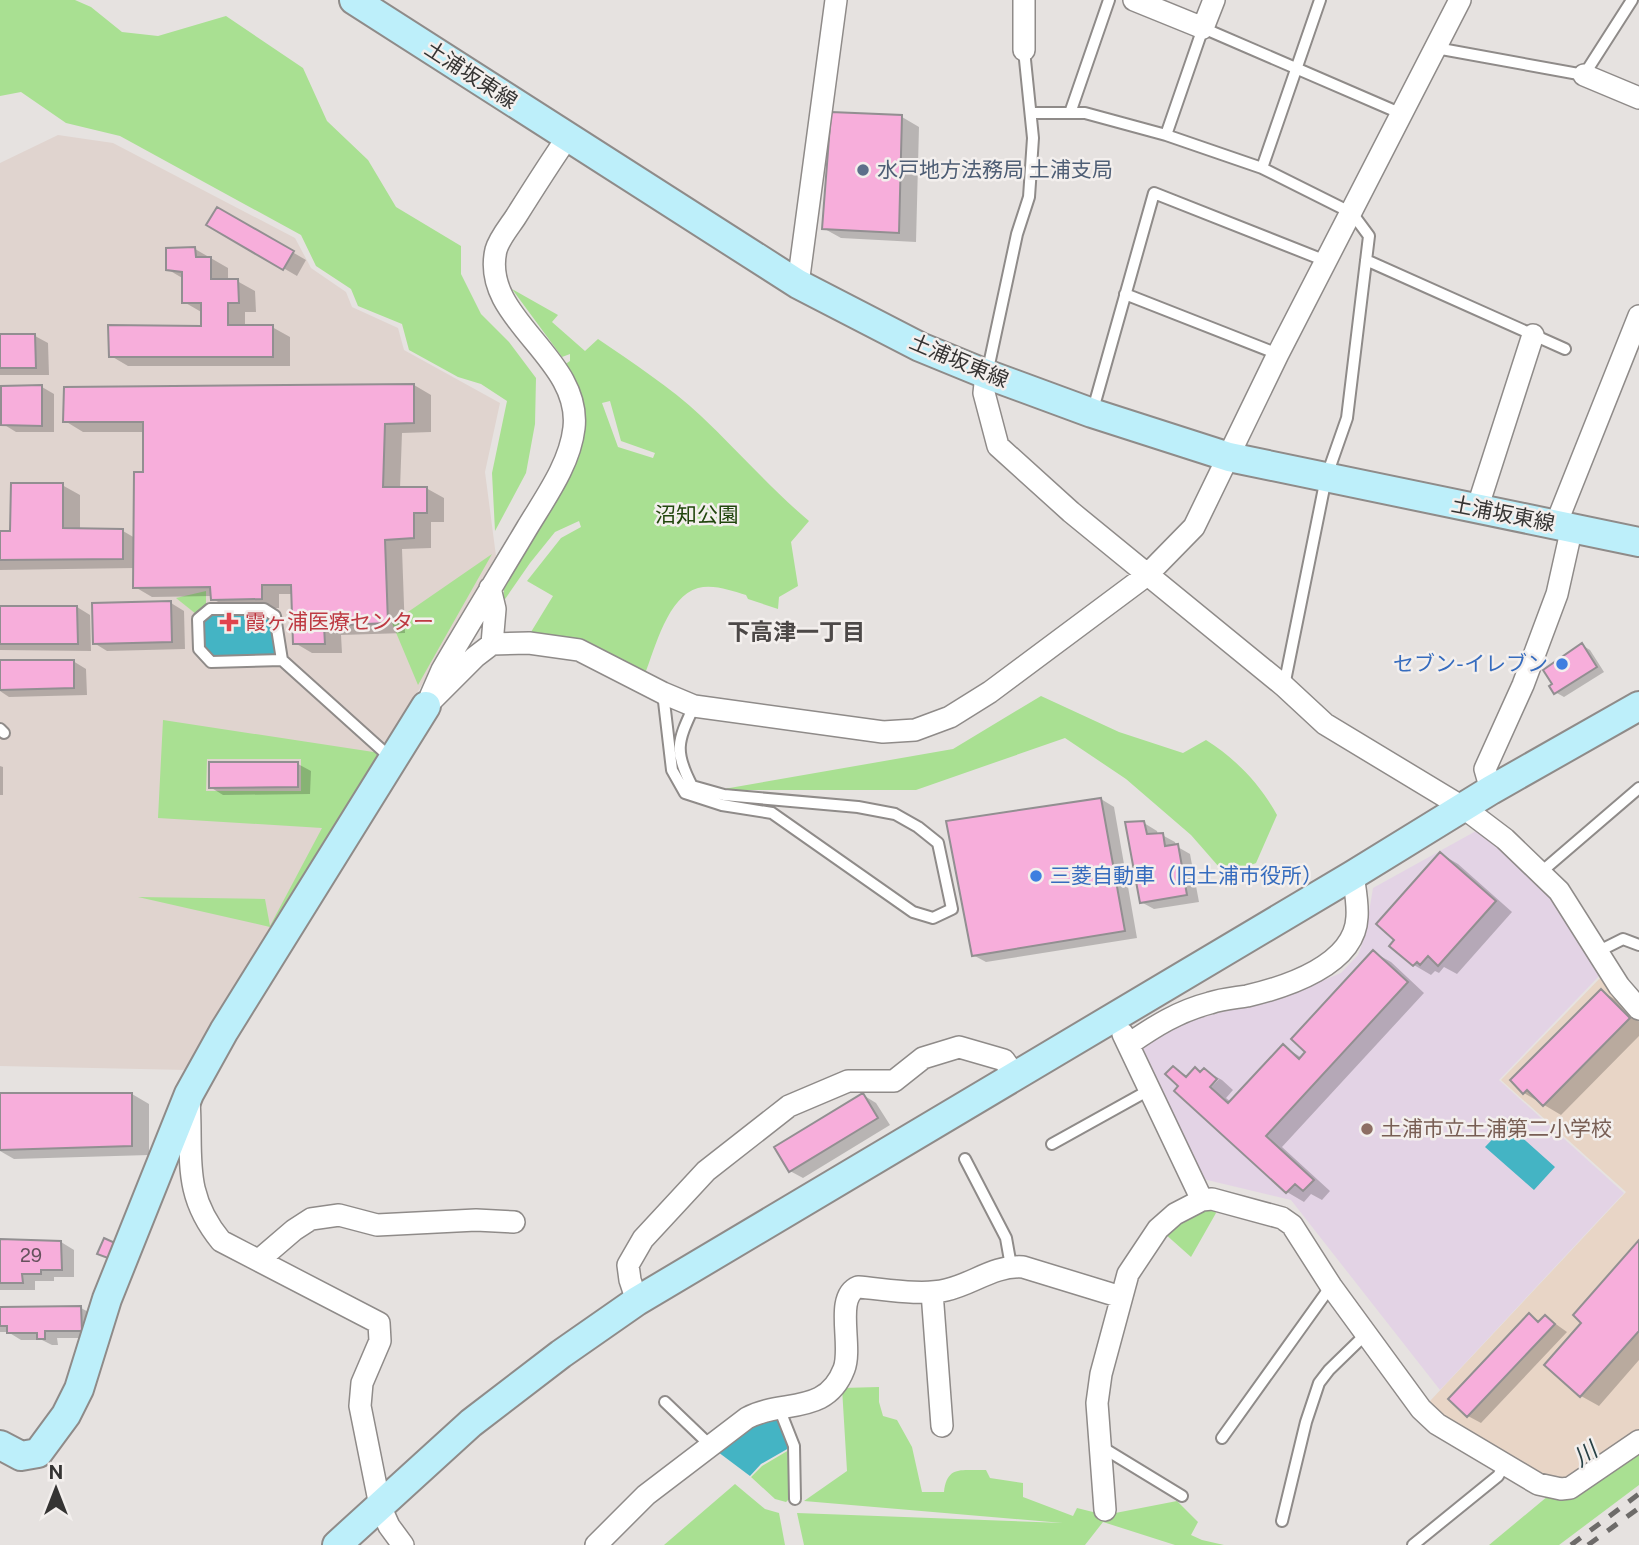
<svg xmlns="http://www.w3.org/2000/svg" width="1639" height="1545" viewBox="0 0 1639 1545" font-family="'Public Sans','Noto Sans JP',sans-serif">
<rect width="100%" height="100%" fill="#e6e2e0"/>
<!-- commercial -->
<path fill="#e8d5c6" d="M1603 975 1639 1022V1435L1568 1481 1544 1476 1442 1416 1430 1401 1626 1192 1501 1080Z"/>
<!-- built -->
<path fill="#e0d4cf" d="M58 135 113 143 295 238 311 268 346 292 352 307 398 328 404 350 500 403 485 472 496 556 351 808 187 1070 0 1066V163Z"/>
<!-- education -->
<path fill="#e3d3e5" d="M1476 831 1502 846 1552 896 1602 973 1499 1080 1624 1193 1440 1390 1291 1200 1203 1179 1141 1045 1184 1022 1285 996 1341 973 1358 955 1365 936 1373 888Z"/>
<!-- green -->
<path fill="#a9e092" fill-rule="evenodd" d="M0 0H75L91 7 122 32 158 36 226 16 303 68 327 121 368 160 396 207 461 246V274L481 314 509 342 536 378 535 424 526 473 495 531 492 473 507 401 481 384 458 377 409 350 402 324 358 306 351 289 316 266 301 235 120 136 66 123 21 92 0 96Z
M512 289 558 315 552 322 585 351 598 339C633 363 670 387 701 416 738 451 771 489 809 521L791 542 798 586 779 597 778 609 748 599 746 595C732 591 714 584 698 588 668 596 655 648 645 674L588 643 570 638 567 641 531 632 553 596 527 581 561 538 581 527 579 521 555 532 530 563 503 602 504 589 576 457C589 417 584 401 564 365L570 361V354L562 357ZM610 401 621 441 655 453 653 458 618 447 602 403Z
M492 554 418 685 392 623Z
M206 591V605L196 614 176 598Z
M1041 696 1119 732 1183 753 1206 740C1236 759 1260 784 1277 815L1256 863 1226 875 1191 835 1126 779 1065 738 916 790H718L953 749Z
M163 720 380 753 270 927 138 897 265 899 270 926 322 828 158 818ZM207 759H301V791H206Z
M1212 1207 1216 1213 1191 1257 1164 1233 1179 1219Z
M879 1387V1402L883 1416 897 1420 912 1447 922 1492H944C947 1464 963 1471 986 1470L990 1478 1023 1483V1497L1073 1516 1077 1508 1105 1515 1177 1501 1198 1522 1191 1535 1202 1540 1224 1545H1175L1103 1522 1085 1545H804L797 1513 1063 1523 804 1501 847 1471 842 1388Z
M789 1450 791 1497 786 1502 775 1499 751 1477 762 1466Z
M1639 1453V1485L1559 1545H1489L1548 1496Z
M735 1484 765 1509 779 1513 785 1545H664Z"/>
<!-- water -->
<path fill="#44b4c4" d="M212 614H263L272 619 278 656 214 657 204 648 203 621Z
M1507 1124 1555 1167 1534 1190 1485 1147Z
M777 1410 789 1448 761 1464 750 1476 714 1449Z"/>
<!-- shadow -->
<path fill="#0003" fill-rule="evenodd" d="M902 117 919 127 916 242 841 238 823 228Z
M218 209 306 260 297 276 208 224Z
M195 249 228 268V281H237L255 291 256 312H245V327H272L290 337V366H128L111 356 202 327 203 313 184 302V279L167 269Z
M0 336H35L48 343 49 375H0Z
M414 385 431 395V432L402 433 400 489 426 488 444 498V522H431V548L402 549 405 633 341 635 342 653H312L295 643 293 594H279V608L230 609 213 599 212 596 152 597 135 587V568L0 570V533L12 532 62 485 80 495V530L123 531 135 538 145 474V432H83L65 421Z
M42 387 54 394V432H16L3 424Z
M171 603 184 611 185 649 107 651 94 643Z
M77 607 90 615 91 651 0 650V608Z
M1582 645 1590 650 1604 672 1564 697 1555 692Z
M73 661 86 669 87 695 9 697 0 691V662Z
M298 764 311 771 310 794 223 795 210 787Z
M0 766 3 767V795H0Z
M1101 799 1114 807 1137 938 986 962 973 955Z
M1144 823 1157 831 1158 835H1162L1175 842 1176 846 1190 854 1199 902 1154 909 1141 902Z
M1441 854 1458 864 1512 912 1457 974 1444 967 1439 973 1435 971 1431 975 1414 965 1397 940Z
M1373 952 1391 962 1424 993 1282 1147 1330 1191 1322 1200 1311 1194 1304 1202 1287 1192 1180 1086 1173 1068 1189 1077 1204 1070 1222 1080 1233 1090 1226 1098 1231 1102 1283 1046 1302 1058ZM1215 1079H1219L1205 1094Z
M1601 991 1618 1001 1639 1021V1036L1561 1115 1524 1093Z
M0 1094H132L149 1104V1155L14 1159 0 1151Z
M863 1095 876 1103 890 1125 803 1178 790 1171Z
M0 1241 61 1242 74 1250V1277H54V1281H35V1290H0Z
M1639 1243V1360L1599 1406 1581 1396 1546 1365 1584 1322Z
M0 1308H81L94 1315V1338H57L58 1345H52L42 1340H21L8 1332H0Z
M1529 1315 1541 1322 1546 1317 1567 1332 1481 1423 1468 1416 1451 1399Z"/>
<!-- building -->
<path fill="#f7aedb" stroke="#928f91" stroke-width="2" d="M831 112 902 115 899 233 822 229Z
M217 207 294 251 283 270 206 225Z
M195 247 196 257H211V279H238L239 303H228V325H273V357H109L108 325 201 326V303H182V272L166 270V248Z
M0 334H35L36 368H0Z
M414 384V423L385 424 383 487H427V513H414V538L385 540 388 623 324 626 325 644H293L291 585H262V599L211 600 210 587 133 588 134 472H143V422H63L64 387Z
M42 385V426L1 425V386Z
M11 483H63V528L123 529V559L0 560V531H10Z
M171 601 172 642 93 644 92 603Z
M0 606H77L78 644H0Z
M1582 643 1597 667 1554 694 1549 686 1552 684 1543 670Z
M0 660H74V688L0 690Z
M209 762H298V787L209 788Z
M1101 798 1125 931 972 956 946 821Z
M1144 821 1147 834 1163 833 1165 846 1178 844 1187 895 1140 903 1125 822Z
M1440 852 1496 901 1438 966 1428 956 1420 965 1417 962 1413 966 1389 946 1394 940 1376 924Z
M1373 950 1408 982 1266 1136 1314 1180 1303 1191 1295 1184 1286 1193 1174 1091 1178 1086 1165 1074 1173 1066 1186 1077 1195 1067 1200 1072 1204 1068 1217 1079 1210 1087 1228 1103 1283 1044 1299 1059 1305 1052 1291 1039Z
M1601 989 1630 1018 1543 1106 1527 1090 1523 1094 1510 1080Z
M0 1093H132V1146L0 1150Z
M863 1093 878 1118 789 1172 774 1147Z
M104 1238 115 1243 108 1258 97 1254Z
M0 1239 61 1241 62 1270H41V1274H22L23 1283H0Z
M1639 1240V1331L1580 1397 1544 1365 1581 1323 1573 1315Z
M81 1306 82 1331H45V1339H37V1333H7V1326H0V1307Z
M1529 1313 1538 1322 1545 1315 1555 1324 1467 1417 1448 1399Z"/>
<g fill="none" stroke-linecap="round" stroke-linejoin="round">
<!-- lane casing -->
<g stroke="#8f8b89" stroke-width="14">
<path id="lane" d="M1436 48 1584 75 1632 0
M1031 113H1085L1166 135 1262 168 1352 213 1369 236 1347 418 1326 478 1284 686
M1070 113 1109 0
M1166 135 1203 28 1402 114
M1262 168 1320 0
M1366 260 1565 349
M1125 294 1278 354
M987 374 1017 234 1029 197 1033 138 1024 50
M1092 413 1154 193 1326 261
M282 660 275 616 264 609H210L198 619 199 649 211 662 282 660 392 759
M663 693 672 770 685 793 722 805 772 813 913 912 933 918 952 909 938 843 918 827 895 814 858 807 724 795 692 786C673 750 678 741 694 706
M0 729 4 733
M1540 873 1639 788
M1597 952 1623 939 1639 945
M1052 1144 1151 1089
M965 1159 1006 1238 1011 1266
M665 1402 712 1447
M779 1408 794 1446 795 1499
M1222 1438 1331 1286
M1100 1446 1182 1496
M1282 1521 1306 1422 1319 1383 1329 1370 1366 1334
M1413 1545 1498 1476 1505 1464"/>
</g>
<!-- street casing -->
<g stroke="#8f8b89" stroke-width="24">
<path id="street" d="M1024 0V50
M1134 0 1203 28 1214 0
M1584 75 1639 98
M798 284 836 0
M986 374 984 393 998 446 1071 512 1284 686 1325 724 1464 808 1505 839 1559 891 1619 986 1639 1009
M1477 509 1533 335
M1556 524 1639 316
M490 588 495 609 492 644
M431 695 442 670C470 622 499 575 527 528 545 498 570 464 574 428 582 357 480 319 496 250 499 239 509 227 515 218 532 191 549 164 567 138
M426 706 475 657 492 644 529 643 579 650 663 693 694 706 883 732 915 730 950 717 990 692 1147 575 1194 527 1278 354 1460 0
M1491 790 1485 769 1523 685 1557 594 1572 527
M1123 1034 1202 1200
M1129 1044C1155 1026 1179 1011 1210 1003 1222 999 1235 998 1247 996 1286 987 1355 965 1357 917 1358 903 1355 889 1353 875
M189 1100C193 1156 181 1192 221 1241L379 1323 380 1341 362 1383 360 1406 380 1506 389 1526 403 1545
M259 1260 294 1230 311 1219 339 1215 377 1225 476 1220 514 1222
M932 1292 942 1426
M637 1301 630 1280 628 1265 643 1239 706 1171 789 1106 848 1081H894L923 1058 959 1047 1004 1060 1015 1076
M1105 1510 1097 1403 1101 1374 1128 1274 1158 1229 1175 1214 1202 1200 1212 1199 1282 1218 1292 1225 1331 1286 1421 1409 1437 1424 1538 1484 1561 1489 1570 1488 1639 1441
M596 1545 646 1495 747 1418C783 1399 826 1416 844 1369 853 1346 834 1297 858 1287 884 1289 921 1296 946 1290 973 1284 994 1265 1023 1267L1121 1297"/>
</g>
<!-- secondary casing -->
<g stroke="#8f8b89" stroke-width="32">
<path id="secondary" d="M354 0 798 284 920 347 986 374 1092 413 1229 457 1639 542
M0 1445 21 1456 38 1453 66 1415 79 1389 107 1299 189 1094 224 1031 426 706
M337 1545 471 1423 561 1354 637 1301 1353 875 1491 790 1639 706"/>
</g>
<!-- lane -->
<use href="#lane" stroke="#fff" stroke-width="10"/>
<!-- street -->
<use href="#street" stroke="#fff" stroke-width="21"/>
<!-- secondary -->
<use href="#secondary" stroke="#bdeffa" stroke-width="28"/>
<!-- rail -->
<path stroke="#6d6b69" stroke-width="5" stroke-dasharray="12 12" stroke-linecap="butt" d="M1571 1545 1639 1494
M1588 1545 1639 1508"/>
</g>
<!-- markers -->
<circle fill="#5c6f8a" stroke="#f3efed" stroke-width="2.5" cx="863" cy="170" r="7"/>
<path fill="#e0444e" stroke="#f3efed" stroke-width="2.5" d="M225.5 611.5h7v7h7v7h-7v7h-7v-7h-7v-7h7z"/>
<g fill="#3f7fe0" stroke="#f3efed" stroke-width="2.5">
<circle cx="1562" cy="664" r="7"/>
<circle cx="1036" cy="876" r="7"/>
</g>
<circle fill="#8d6e63" stroke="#f3efed" stroke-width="2.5" cx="1367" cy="1129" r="7"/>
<g text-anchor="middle" stroke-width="5" stroke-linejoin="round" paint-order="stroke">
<!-- number labels -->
<g font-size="18" fill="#66525d">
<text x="31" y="1262">29</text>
</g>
<!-- street labels -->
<g font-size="21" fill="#353433" stroke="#f3efed">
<text transform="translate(471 75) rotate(33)" y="7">土浦坂東線</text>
<text transform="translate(959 361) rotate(23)" y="7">土浦坂東線</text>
<text transform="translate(1503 514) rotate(11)" y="7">土浦坂東線</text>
</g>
<!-- service labels -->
<g font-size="21" fill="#4e5e75" stroke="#f3efed" text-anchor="start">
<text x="877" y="177">水戸地方法務局 土浦支局</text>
</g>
<!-- park labels -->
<g font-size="21" fill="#21460d" stroke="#f3efed">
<text x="697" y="522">沼知公園</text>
</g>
<!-- health labels -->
<g font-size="21" fill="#be3a42" stroke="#f3efed" text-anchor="start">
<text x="245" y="629">霞ヶ浦医療センター</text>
</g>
<!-- shop labels -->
<g font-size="21" fill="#366cbe" stroke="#f3efed" text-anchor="end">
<text x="1548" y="671">セブン-イレブン</text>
<text x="1050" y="883" text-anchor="start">三菱自動車（旧土浦市役所）</text>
</g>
<!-- education labels -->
<g font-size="21" fill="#785e54" stroke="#f3efed" text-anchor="start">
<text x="1381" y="1136">土浦市立土浦第二小学校</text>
</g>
<!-- neighbourhood labels -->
<g font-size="23" font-weight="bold" fill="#4c4847" stroke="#f3efed">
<text x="796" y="640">下高津一丁目</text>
</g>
<!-- water labels -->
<g font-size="23" font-style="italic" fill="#284145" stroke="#f3efed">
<text transform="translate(1585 1454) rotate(-35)" y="8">川</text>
</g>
</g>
<!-- north arrow -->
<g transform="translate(56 1489)" stroke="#f3efed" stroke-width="5" paint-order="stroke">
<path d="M0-5L12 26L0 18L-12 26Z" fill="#353433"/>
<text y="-10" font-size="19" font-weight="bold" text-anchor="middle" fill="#353433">N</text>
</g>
</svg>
